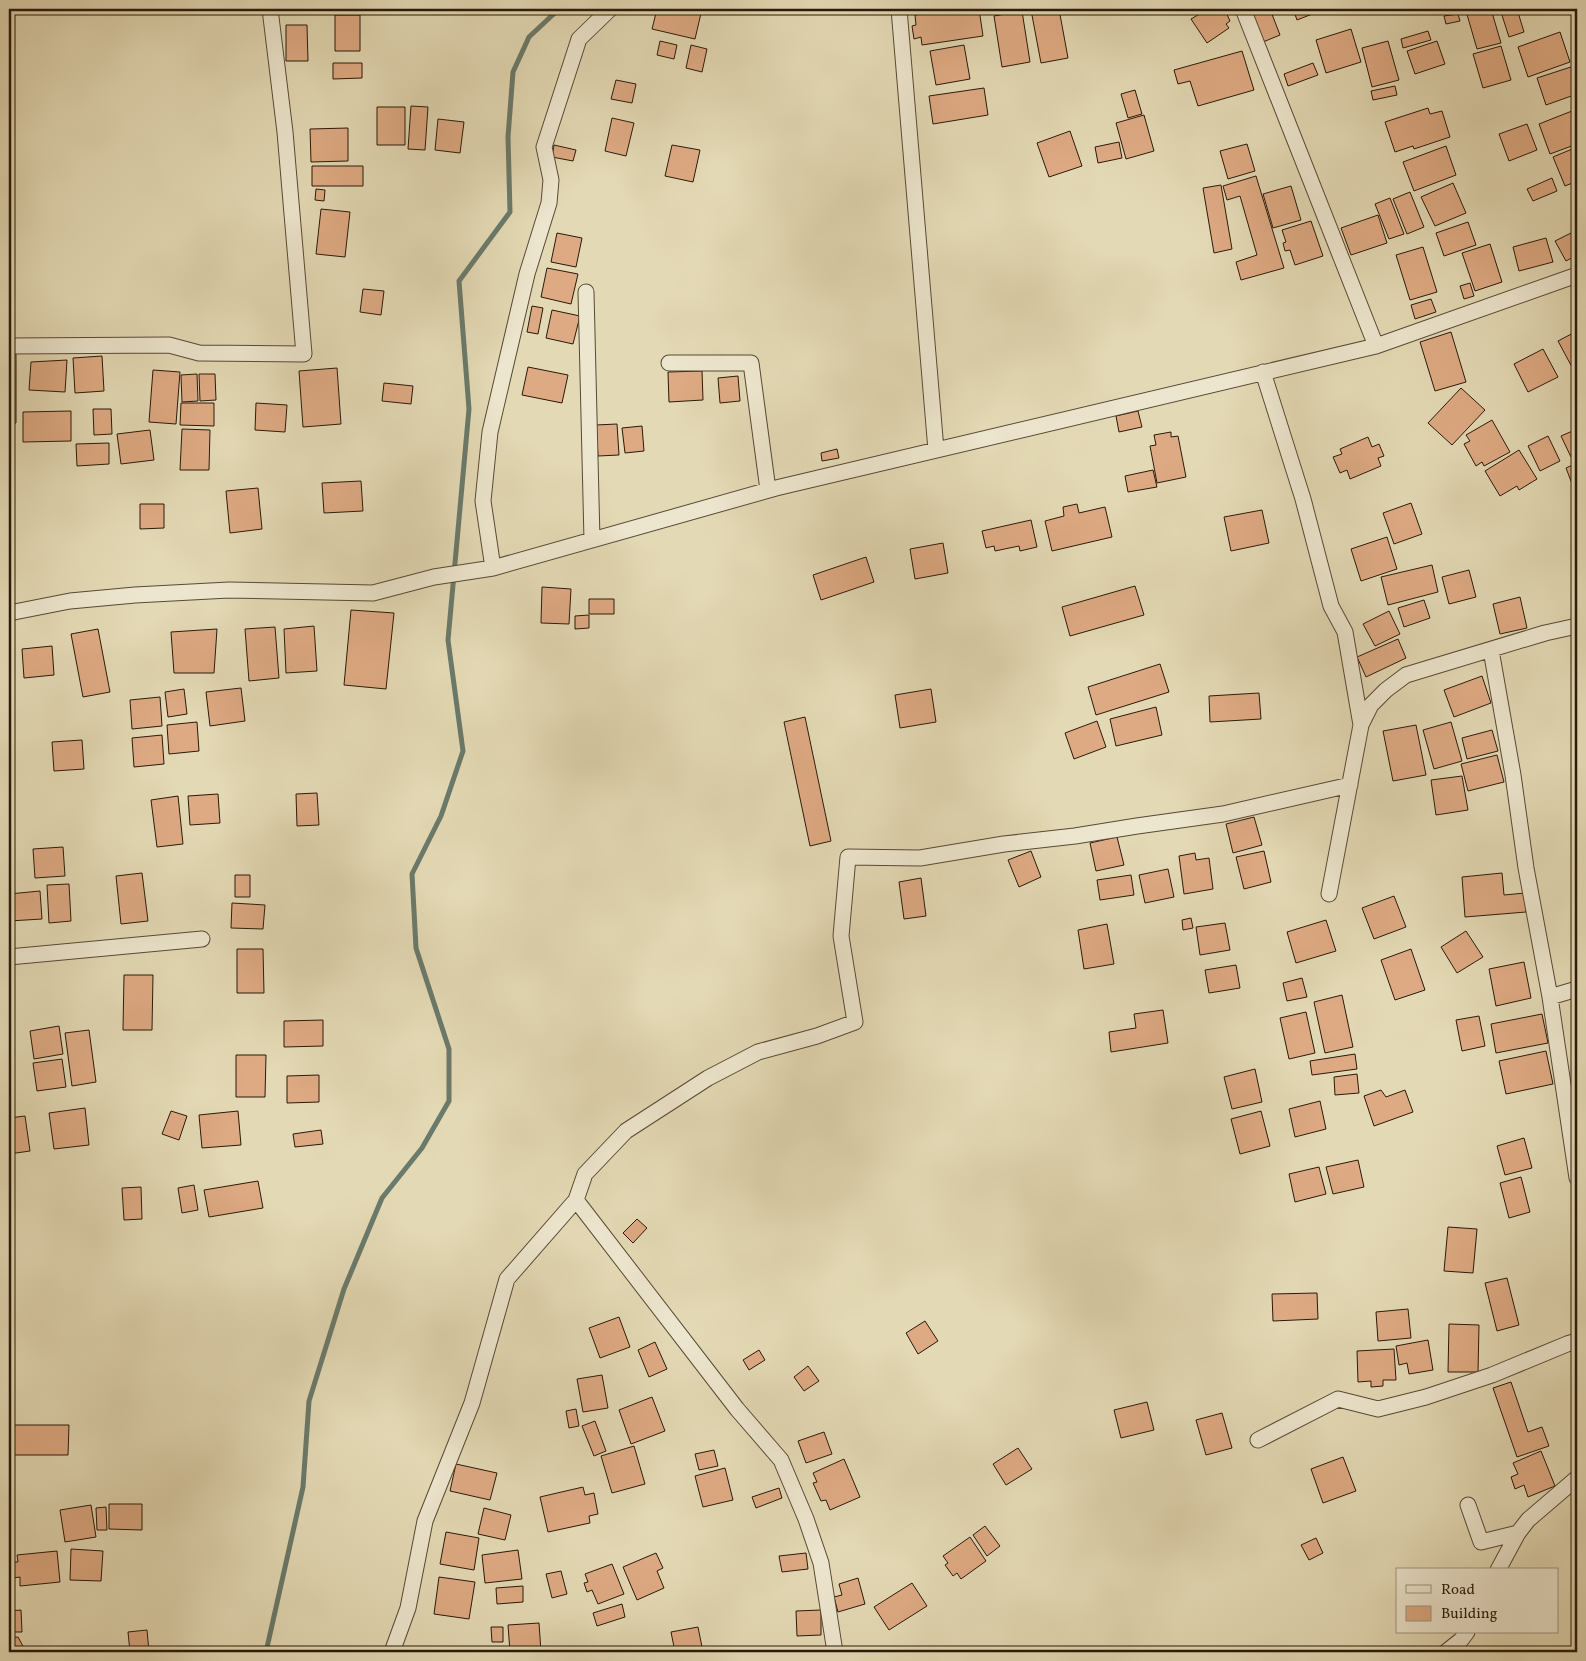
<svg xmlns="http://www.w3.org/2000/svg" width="1586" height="1661" viewBox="0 0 1586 1661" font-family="Vollkorn,serif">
<rect width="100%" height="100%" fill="#e3d9b4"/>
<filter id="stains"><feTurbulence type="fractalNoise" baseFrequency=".004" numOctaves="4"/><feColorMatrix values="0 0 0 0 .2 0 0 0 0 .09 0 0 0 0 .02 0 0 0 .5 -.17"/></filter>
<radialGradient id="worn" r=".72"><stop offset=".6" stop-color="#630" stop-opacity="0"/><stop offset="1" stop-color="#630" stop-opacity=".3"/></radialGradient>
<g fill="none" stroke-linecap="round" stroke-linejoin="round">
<!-- stream -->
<path stroke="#6a7a6b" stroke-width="5" d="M266 1652 303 1487 309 1401 344 1289 382 1198 422 1148 449 1101V1049L416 948 412 874 441 816 463 751 448 640 469 409 459 281 510 212 508 137 513 72 529 37 559 9"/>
</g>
<!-- building -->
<path fill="#deaa83" stroke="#2a190b" d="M657 9H702L695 39 652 29Z
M952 9H979L983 36 922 45 921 37 914 39 912 26 916 25 915 15Z
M1037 9H1059L1068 58 1041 63 1031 10Z
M1208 9H1222L1223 11 1225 10 1230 21 1226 24 1229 28 1207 43 1191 19Z
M1250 9H1270L1280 35 1263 42Z
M1293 9H1325L1297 20Z
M1475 9H1491L1501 43 1477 49 1466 11Z
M1500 9H1517L1524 32 1509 37Z
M1022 11 1030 62 1002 67 994 16Z
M1458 14 1460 21 1446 24 1444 16Z
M335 15H360V51H335Z
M286 25H307L308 61H286Z
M1351 29 1361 62 1326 73 1316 40Z
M1428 31 1431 40 1403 48 1401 39Z
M1560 32 1570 62 1528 77 1518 47Z
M660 41 677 45 674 59 657 55Z
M1388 41 1399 80 1372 87 1362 48Z
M1437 41 1445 64 1415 74 1407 51Z
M691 45 707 49 702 72 686 68Z
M964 45 970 79 936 85 930 51Z
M1501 46 1511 80 1483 88 1473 54Z
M1242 51 1254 90 1198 106 1190 81 1178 84 1174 70Z
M333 63H362V78L333 79Z
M1313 63 1318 75 1288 86 1284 74Z
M1577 65V94L1546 105 1537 78Z
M616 80 636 84 632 103 611 99Z
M1395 86 1397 95 1373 100 1371 91Z
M984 88 988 115 933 124 929 96Z
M1135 90 1142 114 1128 118 1121 94Z
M411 106 428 107 425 150 408 149Z
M377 107H405V145H377Z
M1428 108 1430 114 1442 111 1450 137 1414 149 1413 146 1395 152 1385 122Z
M1577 109V144L1550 154 1539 124Z
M1144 115 1154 151 1126 159 1116 123Z
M612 118 634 123 626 156 605 151Z
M438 119 464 122 460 153 435 150Z
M1527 124 1537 150 1509 161 1499 134Z
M348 128V161L311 162 310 129Z
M1070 131 1082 166 1049 177 1037 143Z
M1119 142 1122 158 1098 163 1095 147Z
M1247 144 1255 171 1228 179 1220 151Z
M554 145 576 150 573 161 552 157Z
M672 145 700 150 693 182 665 176Z
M1446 146 1456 175 1414 191 1403 162Z
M1577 147V181L1565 186 1553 157Z
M312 166H363V186H312Z
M1256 176 1284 268 1241 280 1236 262 1257 255 1240 196 1227 200 1223 186Z
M1552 178 1557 191 1533 201 1527 189Z
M1453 183 1466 213 1435 226 1421 197Z
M1221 185 1232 249 1214 253 1203 188Z
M1291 186 1301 220 1273 228 1263 194Z
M316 189 325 190 324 201 315 200Z
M1410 192 1424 227 1407 234 1393 199Z
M1390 198 1404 234 1389 239 1375 204Z
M321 209 350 212 345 257 316 254Z
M1378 215 1387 243 1351 255 1341 228Z
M1311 221 1323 256 1295 265 1290 250 1285 251 1283 243 1286 242 1282 230Z
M1468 222 1476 245 1444 256 1436 233Z
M1577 230V255L1566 261 1555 241Z
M557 233 582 238 576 267 551 262Z
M1546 238 1553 262 1519 271 1513 247Z
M1490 244 1502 282 1475 291 1462 253Z
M1423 247 1437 292 1410 300 1396 255Z
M547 268 578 274 571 304 541 297Z
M1470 283 1474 296 1464 299 1460 286Z
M363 289 384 291 381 315 360 312Z
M1431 299 1436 312 1415 319 1411 305Z
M532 306 543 308 538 334 527 332Z
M552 310 580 316 573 344 546 338Z
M1577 331V366L1573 369 1558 341Z
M1451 332 1466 382 1435 391 1420 342Z
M1543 349 1558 377 1528 392 1514 364Z
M9 351H16V423H9Z
M102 356 104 391 75 393 73 358Z
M67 360 65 392 29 390 31 362Z
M528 367 568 375 562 403 522 395Z
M337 368 341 424 303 427 299 371Z
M153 370 180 372 176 424 149 422Z
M702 371 703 400 669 402 668 372Z
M197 374 198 401 182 402 181 375Z
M199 374H215L216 400 200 401Z
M738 376 740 401 720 403 718 378Z
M384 383 413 386 411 404 382 401Z
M1461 388 1485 410 1452 445 1428 423Z
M181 403H214V426L180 425Z
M256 403 287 405 285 432 255 430Z
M93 409H111L112 434 94 435Z
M71 411V441L23 442V412Z
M1138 411 1142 427 1119 432 1116 416Z
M1492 420 1510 452 1484 466 1482 462 1476 466 1464 444 1470 441 1466 435Z
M617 424 619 455 598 456 596 425Z
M642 426 644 451 625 453 622 428Z
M182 429 210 430 209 470H180Z
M1577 429V454L1571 457 1561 436Z
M150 430 154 460 121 464 117 434Z
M1171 432V437L1178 436 1186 477 1157 483 1150 446 1156 445 1154 435Z
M1548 436 1560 461 1540 471 1528 446Z
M1368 437 1372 447 1379 444 1384 456 1378 458 1381 466 1350 479 1347 470 1340 473 1333 457 1342 454 1340 449Z
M109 443V464L77 466 76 444Z
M837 449 839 458 822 461 821 453Z
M1519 450 1537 479 1519 490 1517 486 1500 496 1485 471Z
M1577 463V497L1566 468Z
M1153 470 1157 487 1128 492 1125 476Z
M361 481 363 511 324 513 322 483Z
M258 488 262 529 230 533 226 491Z
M1411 503 1422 534 1394 544 1383 513Z
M140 504H164V528L140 529Z
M1077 504 1079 513 1105 507 1112 537 1052 551 1045 521 1064 516 1063 507Z
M1262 510 1269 543 1231 551 1224 517Z
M1031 520 1037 547 1020 551 1019 546 995 551 994 546 986 548 982 531Z
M1387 537 1397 569 1361 581 1351 549Z
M943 543 948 573 915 579 910 549Z
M866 557 874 582 821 600 813 575Z
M1432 565 1438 592 1388 605 1381 577Z
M1469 570 1476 597 1449 604 1442 577Z
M1135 586 1144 615 1070 636 1062 607Z
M542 587 571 589 569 624 541 623Z
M1520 597 1527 628 1500 634 1493 604Z
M589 599H614V614H589Z
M1424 600 1430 618 1404 627 1398 608Z
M351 610 394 613 386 689 344 685Z
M1389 611 1400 634 1375 646 1363 624Z
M589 615V628L575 629V616Z
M314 626 317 671 286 673 284 629Z
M275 627 279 678 249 681 245 629Z
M9 629 13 664H9Z
M98 629 110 692 83 697 71 634Z
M217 629 214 673H174L171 632Z
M1398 639 1406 658 1366 677 1357 657Z
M52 646 54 675 24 678 22 649Z
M1160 664 1169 692 1096 715 1088 687Z
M9 674H11L13 703H9Z
M1482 676 1491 703 1454 717 1444 690Z
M241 688 245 721 210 726 206 692Z
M184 689 187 714 168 717 165 692Z
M931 689 936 722 900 728 895 695Z
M1259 693 1261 719 1210 722 1209 696Z
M160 697 162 726 132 729 130 700Z
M1156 707 1162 735 1116 746 1110 719Z
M805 717 831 841 810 846 784 722Z
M1097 721 1106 747 1074 759 1065 733Z
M197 722 199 751 169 754 167 725Z
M1451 722 1462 761 1434 769 1423 730Z
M1416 725 1426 775 1393 781 1383 731Z
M1492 730 1498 751 1467 759 1462 738Z
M162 735 164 764 134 767 132 738Z
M82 740 84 769 54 771 52 742Z
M1497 755 1504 782 1468 791 1461 764Z
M1462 776 1468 810 1436 815 1431 780Z
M317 793 319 825 297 826 296 794Z
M218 794 220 823 190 825 188 796Z
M178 796 183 844 157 847 151 800Z
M1254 817 1262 845 1233 853 1226 824Z
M1117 837 1124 865 1096 871 1090 843Z
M63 847 65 876 35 878 33 849Z
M1031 851 1041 877 1019 887 1008 860Z
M1264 851 1271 882 1244 889 1236 857Z
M1195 853 1196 860 1209 858 1213 889 1184 894 1179 856Z
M1168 869 1174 897 1145 903 1139 875Z
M142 873 148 921 121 924 116 876Z
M1502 873 1504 895 1525 893 1526 912 1465 917 1462 877Z
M235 875H250V897H235Z
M1131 875 1134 895 1100 900 1097 880Z
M921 878 926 916 904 919 899 882Z
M69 884 71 921 49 923 47 885Z
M40 891 42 919 9 921V894Z
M1394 896 1406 927 1374 939 1362 908Z
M232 903 265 905 263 929 231 928Z
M1191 918 1193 928 1183 930 1182 920Z
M1326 920 1336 951 1296 963 1287 932Z
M1225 923 1230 950 1200 955 1196 927Z
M1107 924 1114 964 1084 969 1078 930Z
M1466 931 1483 957 1457 973 1441 947Z
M237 949H263L264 993H237Z
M1411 949 1425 990 1395 1000 1381 960Z
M1524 962 1531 998 1496 1006 1489 969Z
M1236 965 1240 988 1209 993 1205 970Z
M124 975H153L152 1030H123Z
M1302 978 1307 997 1287 1001 1283 983Z
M1342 995 1353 1047 1325 1053 1314 1002Z
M1163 1010 1168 1043 1111 1052 1109 1032 1136 1028 1134 1014Z
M1306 1012 1315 1053 1289 1059 1280 1018Z
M1542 1014 1548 1043 1496 1053 1491 1024Z
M1479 1016 1485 1046 1462 1051 1456 1020Z
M323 1020V1046L284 1047V1021Z
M59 1026 63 1054 34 1059 30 1031Z
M89 1030 96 1082 72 1086 65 1033Z
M1546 1051 1553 1084 1506 1094 1499 1061Z
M1355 1054 1357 1069 1312 1075 1310 1061Z
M236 1055H266L265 1097H236Z
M62 1059 66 1087 37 1091 33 1063Z
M1255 1069 1262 1102 1232 1109 1224 1077Z
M1357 1074 1359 1093 1335 1095 1334 1077Z
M319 1075V1102L287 1103V1076Z
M1381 1090 1386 1097 1405 1090 1413 1112 1374 1126 1364 1096Z
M1320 1101 1326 1129 1295 1137 1289 1109Z
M85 1108 89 1145 54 1149 49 1113Z
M171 1111 187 1116 179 1140 162 1134Z
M238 1111 241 1145 202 1148 199 1115Z
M1261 1111 1270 1146 1240 1154 1231 1119Z
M25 1116 30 1151 9 1154V1118Z
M321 1130 323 1144 295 1147 293 1134Z
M1524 1138 1532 1168 1505 1175 1497 1146Z
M1358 1160 1364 1187 1333 1194 1326 1167Z
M1319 1167 1326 1194 1295 1202 1289 1174Z
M1521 1177 1530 1212 1509 1218 1500 1183Z
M258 1181 263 1208 209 1217 204 1190Z
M194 1185 198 1210 182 1213 178 1188Z
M141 1187 142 1219 124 1220 122 1188Z
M637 1219 647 1228 633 1243 623 1233Z
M1448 1227 1477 1229 1473 1273 1444 1271Z
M1507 1278 1519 1325 1497 1331 1485 1283Z
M1317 1293 1318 1319 1273 1321 1272 1294Z
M1408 1309 1411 1338 1378 1341 1376 1312Z
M619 1317 630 1347 600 1358 589 1328Z
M925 1321 938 1341 918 1354 906 1333Z
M1449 1324 1479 1325 1478 1372H1448Z
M1428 1340 1433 1370 1409 1374 1407 1363 1399 1365 1396 1346Z
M655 1342 667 1369 649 1377 638 1350Z
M1394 1349 1396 1380H1383V1386L1371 1387V1381L1358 1382 1357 1351Z
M759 1350 765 1360 749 1370 743 1360Z
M808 1366 819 1381 804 1391 794 1377Z
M602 1375 608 1408 583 1412 577 1379Z
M1511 1382 1528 1432 1542 1427 1549 1446 1517 1457 1493 1388Z
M652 1397 665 1431 631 1444 619 1410Z
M1147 1402 1154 1430 1121 1438 1114 1410Z
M576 1409 579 1426 569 1428 566 1411Z
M1222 1413 1232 1448 1206 1455 1196 1420Z
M595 1421 606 1451 594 1456 582 1426Z
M9 1425H69L68 1455H9Z
M824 1432 832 1454 806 1463 798 1441Z
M634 1446 645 1484 612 1493 601 1456Z
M1018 1448 1032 1469 1006 1485 993 1464Z
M714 1450 718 1466 699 1470 695 1454Z
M1541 1451 1555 1486 1528 1497 1524 1485 1515 1489 1511 1477 1518 1474 1513 1463Z
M1343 1457 1356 1491 1323 1503 1311 1469Z
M844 1459 860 1497 830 1510 826 1500 821 1501 813 1483 817 1482 813 1473Z
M456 1464 497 1473 490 1500 450 1491Z
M725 1468 733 1500 703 1507 695 1476Z
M583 1487 585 1495 594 1493 598 1514 589 1516 590 1523 548 1532 540 1497Z
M779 1488 782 1498 756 1508 752 1497Z
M109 1504H142V1530L109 1529Z
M91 1505 96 1537 65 1542 60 1510Z
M106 1507 107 1530H97L96 1508Z
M484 1508 511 1515 505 1540 478 1534Z
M985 1526 1000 1546 987 1556 973 1535Z
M446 1532 479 1538 474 1570 440 1564Z
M970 1537 986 1561 961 1579 957 1573 953 1576 945 1565 948 1563 943 1556Z
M1316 1538 1323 1553 1309 1560 1301 1545Z
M71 1549 103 1551 101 1581 70 1580Z
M518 1550 522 1579 485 1583 482 1555Z
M57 1551 60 1582 20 1586V1577L13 1578 12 1562H18L17 1555Z
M656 1553 663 1568 657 1571 664 1588 637 1600 623 1567Z
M806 1553 808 1569 782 1572 779 1556Z
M612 1564 624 1594 598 1604 592 1590 587 1592 584 1583 588 1582 585 1574Z
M561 1571 567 1594 552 1598 546 1574Z
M439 1577 475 1582 469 1619 434 1614Z
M858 1578 865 1604 838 1612 834 1597 842 1595 839 1584Z
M912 1583 927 1606 889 1630 874 1607Z
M523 1586V1602L497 1604 496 1588Z
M622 1604 625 1617 597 1626 593 1613Z
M21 1610 22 1632H9V1611Z
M821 1610V1635L797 1636 796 1611Z
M539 1623 541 1652H510L508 1625Z
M491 1627H503V1642H492Z
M698 1627 703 1652H675L671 1632Z
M147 1630 149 1652H130L128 1632Z
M18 1637 24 1648 9 1651V1638Z
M890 1647 891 1652H857Z"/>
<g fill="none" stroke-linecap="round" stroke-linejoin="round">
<!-- street casing -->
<g stroke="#584935" stroke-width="17">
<path id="street" d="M899 9 936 450
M1243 9 1376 346
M586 292 592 540
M9 346 169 345 199 353 304 354 285 132 270 9
M669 363H751L768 490
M1263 372 1303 499 1331 606 1345 632 1361 725
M493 568 776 488 1376 346 1577 275
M9 613 70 601 135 595 229 590 373 593 434 577 493 568 483 501 490 432 527 274 549 203 551 180 544 147 579 39 610 9
M1491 650 1513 775 1526 868 1550 997 1577 1178
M1329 894 1361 725 1371 705 1386 690 1406 675 1545 633 1577 626
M9 957 202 939
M1550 997 1577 989
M576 1200 737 1409 781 1460 806 1519 821 1563 835 1652
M1258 1440 1338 1399 1378 1409 1426 1397 1492 1375 1567 1344 1577 1341
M1468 1505 1481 1542 1518 1533 1528 1520 1577 1478
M1498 1570 1518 1533
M392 1652 408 1608 425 1521 472 1403 507 1279 576 1200 585 1174 626 1131 708 1078 758 1052 817 1036 855 1022 841 936 848 857 920 858 1004 844 1075 836 1137 826 1223 814 1350 785
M1446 1652 1461 1640 1467 1632"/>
</g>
<!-- street -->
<use href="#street" stroke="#ede6ce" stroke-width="15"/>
</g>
<!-- margin -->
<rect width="1586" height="1661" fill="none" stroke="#e3d9b4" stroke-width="30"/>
<rect x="10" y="10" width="1566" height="1641" fill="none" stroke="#2a190b" stroke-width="2.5"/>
<rect x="15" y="15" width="1556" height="1631" fill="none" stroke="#2a190b"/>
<!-- legend -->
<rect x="1396" y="1568" width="162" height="65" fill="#ede6ce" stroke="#9f9480"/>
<rect x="1406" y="1585" width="25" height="8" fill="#ede6ce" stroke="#9f9480"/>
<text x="1441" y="1594" font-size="15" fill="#2a190b">Road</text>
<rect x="1406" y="1606" width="25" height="15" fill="#deaa83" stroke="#9f9480"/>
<text x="1441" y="1618" font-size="15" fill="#2a190b">Building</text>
<rect width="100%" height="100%" filter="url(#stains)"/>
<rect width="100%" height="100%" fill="url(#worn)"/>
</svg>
